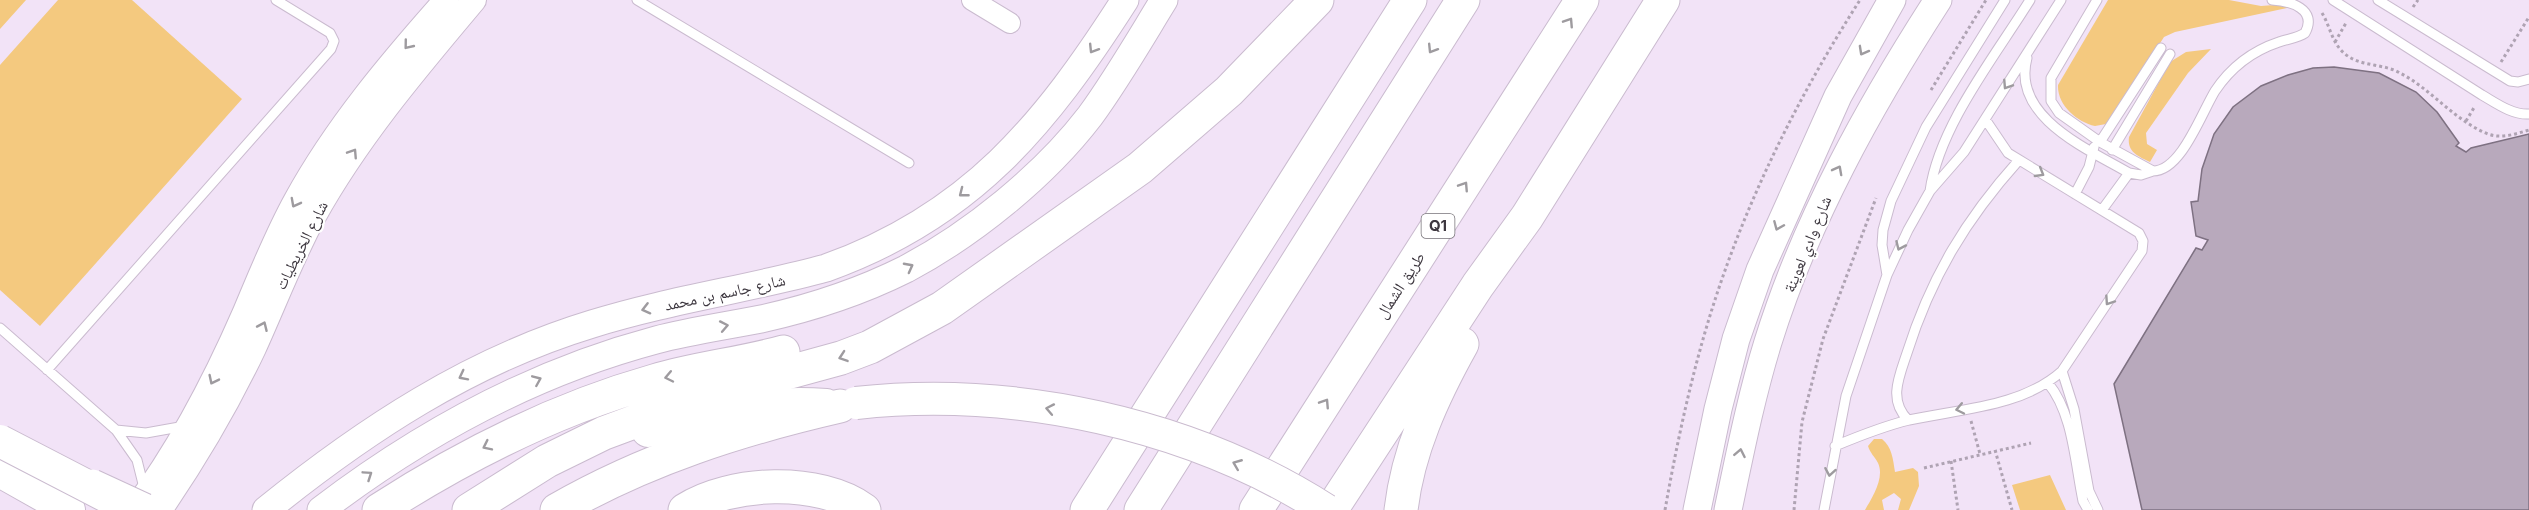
<svg xmlns="http://www.w3.org/2000/svg" width="2529" height="510" viewBox="0 0 2529 510" font-family="Inter,'Noto Naskh Arabic',sans-serif">
<rect width="100%" height="100%" fill="#f2e3f7"/>
<!-- green -->
<path fill="#f4c97f" d="M0 0H26L0 29Z
M58 0H132L242 99 40 326 0 290V65Z
M2108 0H2229L2261 6 2287 4V8L2175 32 2164 37 2113 117 2106 124 2095 126C2077 122 2057 105 2058 85Z
M2211 49 2188 73 2146 133 2147 144 2157 150 2150 162C2138 156 2127 152 2129 137L2170 62 2186 52Z
M1874 439H1882C1892 447 1893 459 1895 472L1913 468 1918 472 1919 486 1909 510H1898L1901 499 1894 493 1882 500 1884 510H1865C1872 498 1885 478 1878 463 1875 457 1870 453 1868 446Z
M2050 475 2066 510H2020L2012 485Z"/>
<!-- building -->
<path fill="#b8a9bc" stroke="#7e7182" stroke-width="1.5" d="M2334 67 2379 73 2416 92 2437 112 2459 143 2456 146 2466 152 2471 148 2529 134V510H2142L2114 384 2196 248 2202 250 2208 240 2196 236 2191 202 2198 201 2202 169 2214 134 2233 107 2261 86 2288 75 2313 68Z"/>
<g fill="none" stroke-linecap="round" stroke-linejoin="round">
<!-- service casing -->
<g stroke="#cabbcf" stroke-width="11">
<path id="service" d="M637 0 909 163
M2097 0 2051 78V101L2059 113 2100 142 2153 171C2181 171 2201 114 2215 91 2231 67 2252 51 2279 42 2287 39 2298 38 2305 33 2318 9 2290 1 2272 0
M2333 0 2482 95C2496 103 2512 115 2529 114
M2378 0 2510 81 2518 82 2529 79
M2027 58C2011 117 2088 149 2129 173L2141 175 2153 171
M2100 142 2161 48
M2112 150 2170 54
M1930 191C1939 126 1996 55 2030 0
M2075 194 2089 167 2094 147
M2102 210 2129 173
M1887 275 1882 245 1883 230 1891 201 1926 127 2005 0
M0 328 116 430 137 460 144 488
M47 370 331 49 334 41 330 33 276 0
M2062 371 2074 409 2089 491 2098 510
M2048 383C2073 413 2075 463 2083 501L2088 510
M1908 420C1888 400 1899 377 1907 353 1931 277 1966 219 2019 160
M116 430 146 433 185 426
M1835 446C1859 436 1884 426 1909 420 1960 409 2022 407 2062 371L2142 251 2143 241 2139 233 2008 153 1985 119
M1824 510 1846 396 1887 275 1908 230 1930 191 1964 152 2061 0"/>
</g>
<!-- minor casing -->
<g stroke="#cabbcf" stroke-width="22">
<path id="minor" d="M972 0 1010 23"/>
</g>
<!-- tertiary casing -->
<g stroke="#cabbcf" stroke-width="26">
<path id="tertiary" d="M134 510C179 450 215 381 245 312 261 274 276 236 296 200 336 127 391 62 446 0
M160 510C195 459 227 405 254 348 274 304 291 259 314 216 358 137 416 69 474 0"/>
</g>
<!-- secondary casing -->
<g stroke="#cabbcf" stroke-width="29">
<path id="secondary" d="M266 510C365 430 470 361 592 324 669 300 749 289 826 268 971 216 1045 125 1125 0
M321 510C422 433 532 373 656 340 690 331 726 326 761 319 811 308 860 292 906 269 972 234 1044 176 1090 116 1117 79 1140 39 1164 0
M1697 510 1718 409 1736 339 1760 270 1838 96 1892 0
M1728 510C1740 453 1751 397 1768 342 1806 220 1869 107 1938 0"/>
</g>
<!-- primary casing -->
<g stroke="#cabbcf" stroke-width="34">
<path id="primary" d="M648 431C707 413 765 400 826 405
M0 471 69 510"/>
</g>
<!-- motorway casing -->
<g stroke="#cabbcf" stroke-width="35">
<path id="motorway" d="M379 510C466 454 555 409 654 381 697 368 741 364 783 352
M469 510 547 461 604 433 709 394 841 358 870 347 942 308 1140 168 1229 91 1317 0
M557 510C646 459 740 429 840 406
M685 510C730 481 819 477 864 510
M1087 510 1410 0
M1141 510 1463 0
M1256 510 1582 0
M1331 510 1478 285 1527 217 1663 0
M1401 510C1408 450 1433 396 1462 344"/>
</g>
<!-- path -->
<path stroke="#afa3b3" stroke-width="3" stroke-dasharray="3 3" stroke-linecap="butt" d="M2413 7 2418 0
M2322 13C2330 26 2332 43 2344 53 2359 67 2383 63 2400 73 2431 89 2455 121 2488 134 2502 139 2515 134 2529 130
M2335 42 2346 23
M2501 62 2529 17
M1931 90 1986 0
M2466 121 2475 106
M1971 421 1980 454
M1995 450 2012 510
M1951 461 1958 510
M1924 468 2031 443
M1665 510C1677 442 1692 372 1713 306 1747 199 1799 95 1860 0
M1794 510 1802 422 1823 339 1876 198"/>
<!-- service -->
<use href="#service" stroke="#fff" stroke-width="9"/>
<!-- minor -->
<use href="#minor" stroke="#fff" stroke-width="20"/>
<!-- tertiary -->
<use href="#tertiary" stroke="#fff" stroke-width="24"/>
<!-- secondary -->
<use href="#secondary" stroke="#fff" stroke-width="27"/>
<!-- primary -->
<use href="#primary" stroke="#fff" stroke-width="32"/>
<!-- motorway -->
<use href="#motorway" stroke="#fff" stroke-width="33"/>
<!-- primary-bridge casing -->
<g stroke="#cabbcf" stroke-width="34" stroke-linecap="butt">
<path id="primary-bridge" d="M856 403C1015 386 1190 423 1326 510
M0 441 114 500"/>
</g>
<!-- motorway-bridge casing -->
<g stroke="#cabbcf" stroke-width="35" stroke-linecap="butt">
<path id="motorway-bridge" d="M92 486 144 510"/>
</g>
<!-- primary-bridge -->
<use href="#primary-bridge" stroke="#fff" stroke-width="32"/>
<!-- motorway-bridge -->
<use href="#motorway-bridge" stroke="#fff" stroke-width="33"/>
</g>
<!-- one-way arrows -->
<defs><path id="oneway-chevron" d="M-2-3.5L2.5 0L-2 3.5" fill="none" stroke-width="1.6" stroke-linecap="round" stroke-linejoin="round" transform="scale(1.5)"/></defs>
<g stroke="#9e9b9f">
<use href="#oneway-chevron" transform="translate(1569 22) rotate(-57)"/>
<use href="#oneway-chevron" transform="translate(408 45) rotate(129)"/>
<use href="#oneway-chevron" transform="translate(1093 49) rotate(122)"/>
<use href="#oneway-chevron" transform="translate(1432 49) rotate(122)"/>
<use href="#oneway-chevron" transform="translate(1863 51) rotate(119)"/>
<use href="#oneway-chevron" transform="translate(2007 85) rotate(123)"/>
<use href="#oneway-chevron" transform="translate(353 153) rotate(-57)"/>
<use href="#oneway-chevron" transform="translate(1838 170) rotate(-62)"/>
<use href="#oneway-chevron" transform="translate(2040 173) rotate(31)"/>
<use href="#oneway-chevron" transform="translate(1464 186) rotate(-57)"/>
<use href="#oneway-chevron" transform="translate(963 193) rotate(142)"/>
<use href="#oneway-chevron" transform="translate(295 203) rotate(118)"/>
<use href="#oneway-chevron" transform="translate(1778 226) rotate(113)"/>
<use href="#oneway-chevron" transform="translate(1900 246) rotate(114)"/>
<use href="#oneway-chevron" transform="translate(909 267) rotate(-28)"/>
<use href="#oneway-chevron" transform="translate(2109 301) rotate(124)"/>
<use href="#oneway-chevron" transform="translate(646 309) rotate(166)"/>
<use href="#oneway-chevron" transform="translate(263 326) rotate(-66)"/>
<use href="#oneway-chevron" transform="translate(724 326) rotate(-11)"/>
<use href="#oneway-chevron" transform="translate(843 357) rotate(161)"/>
<use href="#oneway-chevron" transform="translate(463 376) rotate(153)"/>
<use href="#oneway-chevron" transform="translate(669 377) rotate(168)"/>
<use href="#oneway-chevron" transform="translate(213 380) rotate(116)"/>
<use href="#oneway-chevron" transform="translate(537 380) rotate(-23)"/>
<use href="#oneway-chevron" transform="translate(1325 403) rotate(-57)"/>
<use href="#oneway-chevron" transform="translate(1050 409) rotate(-169)"/>
<use href="#oneway-chevron" transform="translate(1960 409) rotate(168)"/>
<use href="#oneway-chevron" transform="translate(487 446) rotate(154)"/>
<use href="#oneway-chevron" transform="translate(1740 453) rotate(-79)"/>
<use href="#oneway-chevron" transform="translate(1237 464) rotate(-158)"/>
<use href="#oneway-chevron" transform="translate(1830 472) rotate(100)"/>
<use href="#oneway-chevron" transform="translate(368 475) rotate(-34)"/>
</g>
<g text-anchor="middle" stroke-width="4.5" stroke-linejoin="round" paint-order="stroke">
<!-- shield labels -->
<rect fill="#fff" stroke="#777379" stroke-width="1.5" x="1421.5" y="214" width="33" height="24" rx="4.5"/>
<g font-size="15" font-weight="bold" fill="#3d373f">
<text x="1438" y="231">Q1</text>
</g>
<!-- street labels -->
<g font-size="16" fill="#3d373f" stroke="#fff">
<text transform="translate(1807 244) rotate(-68)" y="6">شارع وادي لعوينة</text>
<text transform="translate(301 245) rotate(-63)" y="6">شارع الخريطيات</text>
<text transform="translate(1400 285) rotate(-57)" y="6">طريق الشمال</text>
<text transform="translate(725 292) rotate(-12)" y="6">شارع جاسم بن محمد</text>
</g>
</g>
</svg>
